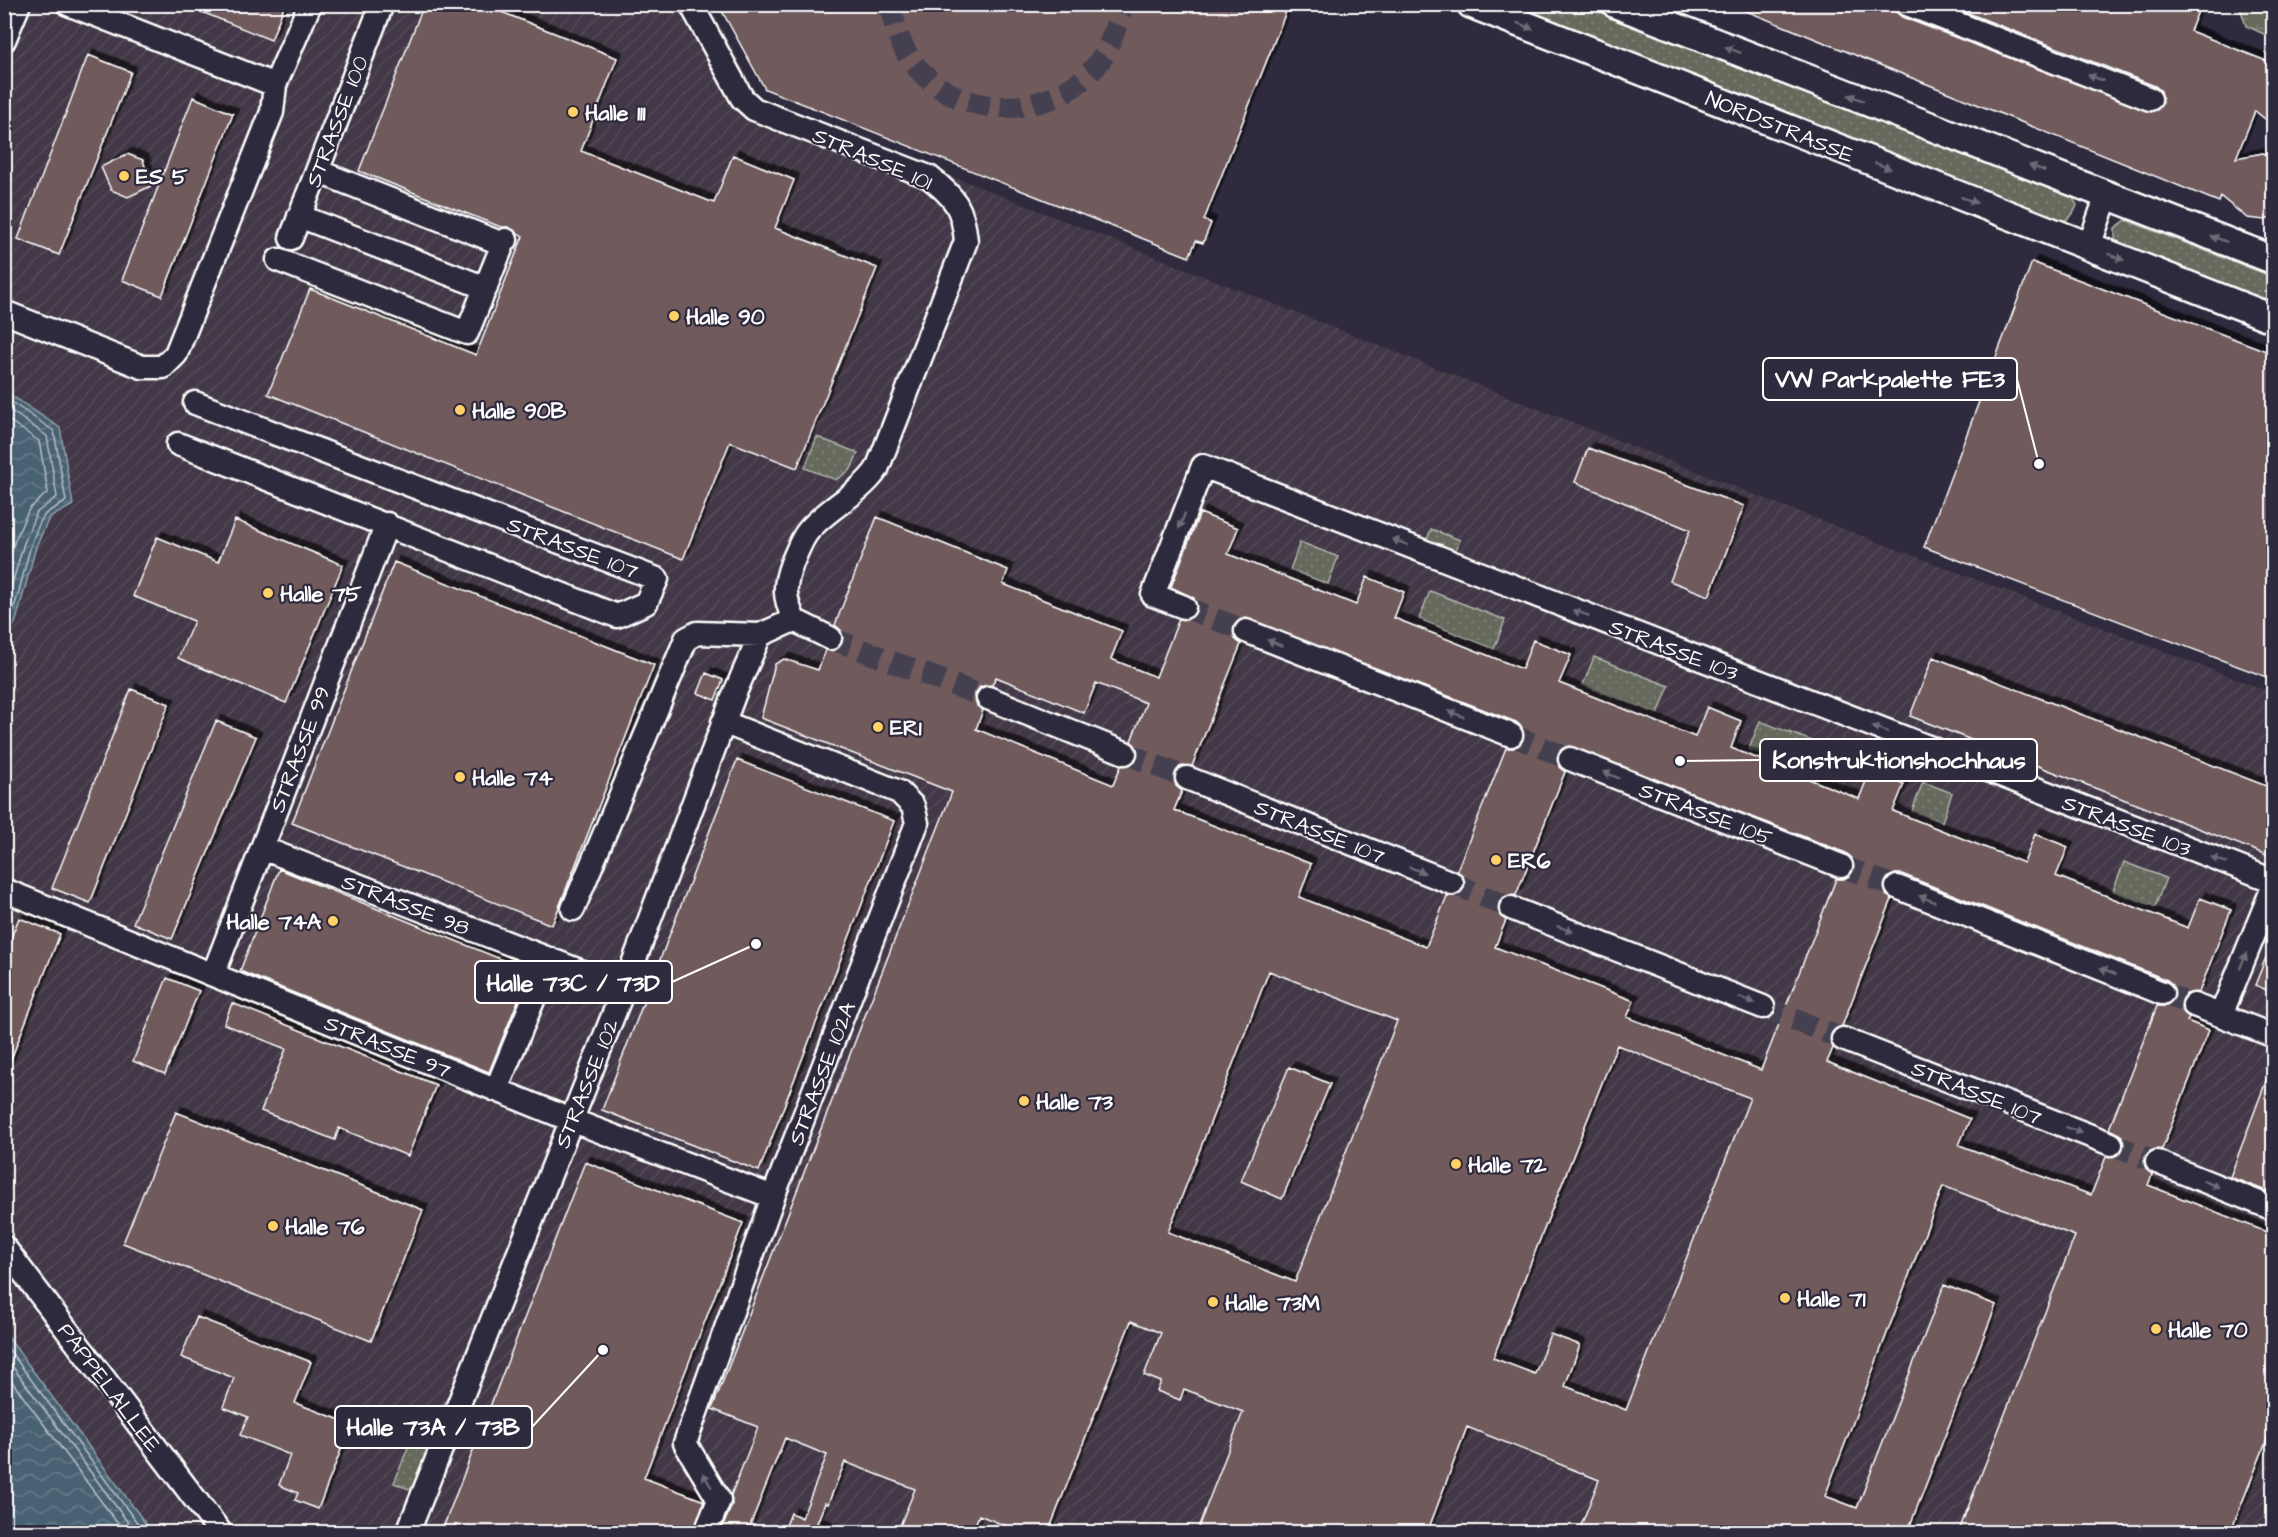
<svg xmlns="http://www.w3.org/2000/svg" width="2278" height="1537" viewBox="0 0 2278 1537" font-family="'Architects Daughter',sans-serif">
<defs>
<pattern id="industrial-furrows" width="10" height="10" patternUnits="userSpaceOnUse" patternTransform="scale(1.5)"><rect width="10" height="10" fill="#423846"/><path d="M-1 1l2-2M0 10L10 0M9 11l2-2" fill="none" stroke="#554c58"/></pattern>
<pattern id="grass-dots" width="8" height="8" patternUnits="userSpaceOnUse" patternTransform="scale(1.5)"><rect width="8" height="8" fill="#656a5d"/><path d="M2 2h.1M6 6h.1" fill="none" stroke="#7c8075" stroke-width="1.8" stroke-linecap="round"/></pattern>
<pattern id="wetland-marsh" width="20" height="14" patternUnits="userSpaceOnUse" patternTransform="scale(1.5)"><rect width="20" height="14" fill="#656a5d"/><path d="M1 5h8M5 5V1M11 12h8M15 12V8" fill="none" stroke="#7c8075"/></pattern>
<pattern id="water-waves" width="16" height="10" patternUnits="userSpaceOnUse" patternTransform="scale(1.5)"><rect width="16" height="10" fill="#4a6273"/><path d="M0 5q4-4 8 0t8 0" fill="none" stroke="#657a88"/></pattern>
<filter id="shadow"><feDropShadow dx="5.5" dy="-5.5" stdDeviation="0" flood-color="#0009"/></filter>
</defs>
<rect width="100%" height="100%" fill="#2f2a3d"/>
<filter id="ink" filterUnits="userSpaceOnUse"><feTurbulence type="fractalNoise" baseFrequency=".0167" numOctaves="2"/><feDisplacementMap in="SourceGraphic" scale="12" xChannelSelector="R" yChannelSelector="G"/><feConvolveMatrix kernelMatrix="1 2 1 2 8 2 1 2 1" color-interpolation-filters="sRGB"/></filter>
<g filter="url(#ink)">
<!-- industrial -->
<path fill="url(#industrial-furrows)" d="M5 5H709L760 100 1776 503 2273 693V1532H5Z"/>
<!-- grass -->
<path fill="url(#grass-dots)" stroke="#b2b4ae" stroke-width="1.5" d="M1504 5H1582L2064 192 2073 198 2077 205C2072 219 2067 222 2052 221Z
M2126 220 2273 277V307L2127 250 2115 240V228Z
M817 437 858 453 851 469 836 480 805 468Z
M1431 529 1460 540 1453 557 1425 545Z
M1300 542 1338 557 1328 584 1290 570Z
M1430 591 1505 620 1494 649 1419 619Z
M1594 657 1669 686 1658 714 1583 685Z
M1760 721 1835 750 1824 778 1749 749Z
M1923 782 1952 793 1942 822 1912 811Z
M2124 862 2166 878 2155 907 2113 891Z
M422 1412 436 1429 412 1490 394 1483Z"/>
<!-- wetland -->
<path fill="url(#wetland-marsh)" stroke="#b2b4ae" stroke-width="1.5" d="M2239 5H2273V38L2246 26Z"/>
<!-- water -->
<path fill="url(#water-waves)" stroke="#92a1ab" stroke-width="1.5" d="M5 391 60 428 73 505 49 518 36 547 16 621 5 642Z
M4 1333H5L152 1532H5Z"/>
<g fill="none" stroke-linecap="round" stroke-linejoin="round">
<!-- shore -->
<path stroke="#b7c0c7" stroke-width="1.5" d="M4 397 54 431 66 501C60 507 48 509 43 517 23 552 24 595 4 629
M4 406 47 436 57 497 36 513 24 543 4 612
M4 417 39 441 48 492 29 509 15 540 4 578
M4 1343 144 1532
M4 1355 135 1532
M4 1371 124 1532"/>
</g>
<!-- building -->
<path fill="#6f5a5c" stroke="#fff" stroke-width="1.5" fill-rule="evenodd" filter="url(#shadow)" d="M182 4H285L271 40Z
M424 4H481L617 58 581 151 714 203 733 155 794 180 775 228 877 268 797 468 730 442 683 559 268 394 310 289 476 355 523 236 508 227H501L359 171Z
M718 4H1289L1204 220 1211 223 1203 243 1196 241 1189 257 765 89Z
M1729 4H1894L1896 12 1902 17 2151 112 2163 103 2161 91 2155 86 1945 4H2201L2190 31 2274 64V126L2255 111 2236 158 2263 153 2274 158V217L2265 220 2247 218 2221 197 2219 202Z
M88 55 131 72 59 255 18 239Z
M193 97 233 114 162 296 122 280Z
M127 154 143 160 151 186 128 197 111 190 101 167Z
M2032 262 2274 354V680L1924 547Z
M1588 448 1744 506 1709 596 1670 581 1690 530 1575 482Z
M1200 513 1238 528 1228 554 1356 605 1367 577 1404 592 1394 618 1522 669 1533 640 1571 655 1559 683 1695 737 1707 707 1741 721 1731 748 1859 799 1870 771 1904 784 1893 811 2024 863 2035 834 2068 847 2056 876 2188 928 2200 898 2231 910 2199 992 2186 994 2181 1001V1008L2189 1017 2187 1021 2209 1030 2162 1149 2149 1151 2144 1163 2152 1175 2148 1185 2274 1235V1422L2230 1533H1958L2075 1236 1943 1186 1825 1496 1857 1508 1944 1285 1996 1305 1907 1533H1578L1599 1480 1467 1427 1427 1533H1196L1243 1412 1184 1389 1180 1400 1157 1391 1161 1382 1144 1375 1161 1333 1131 1321 1048 1533H1024L979 1515 972 1533H897L915 1489 845 1462 828 1504 825 1503 817 1523 837 1533H783L791 1513 802 1518 827 1455 785 1438 747 1533H720L732 1505 731 1495 758 1427 712 1409 952 792 761 718 775 664 784 659 818 670 826 650H837L842 645V631L835 625 877 517 1008 570 1003 584 1122 631 1111 659 1156 677 1179 619 1192 618 1197 611 1194 598 1171 587ZM1245 618 1516 722 1522 727 1523 740 1514 748H1506L1457 870 1465 880 1464 888 1455 896H1447L1426 947 1299 897 1311 864 1174 810 1182 791 1176 786 1174 774 1179 767 1192 766 1241 644 1235 639 1233 627ZM996 677 1084 713 1096 683 1146 703 1131 741 1138 751 1137 759 1133 764 1121 766 1113 785 976 729 983 710 977 706 975 694 980 687 992 685ZM1569 746 1846 853 1852 858 1853 871 1844 879H1836L1761 1070 1627 1017 1634 1001 1495 947 1506 920 1500 916 1498 904 1503 897 1516 895 1565 772 1559 767 1557 755ZM1895 874H1902L2167 980 2173 985 2174 999 2164 1006H2157L2109 1129 2122 1136 2124 1148 2119 1155 2106 1157 2091 1195 1959 1145 1970 1119 1827 1062 1833 1048 1830 1035 1842 1026 1892 899 1886 895 1884 883ZM1269 971 1397 1021 1295 1282 1168 1232ZM1617 1045 1750 1098 1626 1410 1565 1386 1580 1345 1550 1334 1535 1374 1493 1358Z
M235 520 343 565 286 703 178 658 194 621 133 596 157 537 218 562Z
M394 562 654 665 552 925 292 823Z
M1933 657 2274 789V858L1910 716Z
M706 673 723 680 715 700 698 693Z
M131 689 169 704 90 903 52 888Z
M216 721 256 737 172 939 133 923Z
M737 760 894 821 759 1171 602 1110Z
M279 869 530 971 489 1072 240 971Z
M19 918 60 934 6 1072 4 955Z
M2273 940H2274V993L2255 985Z
M167 978 199 991 165 1074 133 1061Z
M232 1003 436 1085 408 1156 339 1128 335 1140 261 1111 286 1049 224 1024Z
M2272 1065 2274 1179 2269 1192 2230 1177Z
M1289 1067 1330 1084 1282 1199 1241 1181Z
M176 1112 423 1210 371 1341 123 1243Z
M585 1162 743 1223 644 1478 704 1501 693 1533H441Z
M197 1317 311 1362 295 1403 351 1424 318 1509 295 1500 298 1493 279 1485 290 1455 240 1435 248 1417 223 1407 234 1378 181 1357Z"/>
<g fill="none" stroke-linecap="round" stroke-linejoin="round">
<!-- minor-tunnel -->
<path stroke="#443f50" stroke-width="22" stroke-dasharray="22 11" stroke-linecap="butt" d="M890 4C893 21 898 38 906 52 946 120 1045 125 1095 67 1110 50 1116 26 1123 4
M1184 607 1246 631
M830 638 988 698
M1511 735 1570 759
M1125 753 1187 778
M1841 866 1897 887
M1452 883 1511 908
M2162 993 2194 1005
M1763 1007 1843 1039
M2111 1144 2157 1162"/>
<!-- minor casing -->
<g stroke="#fff" stroke-width="27">
<path id="minor" d="M68 4 275 85 310 4
M691 4 742 98 754 109 929 177C955 197 963 208 966 241L877 469C860 494 829 507 809 530 801 539 797 552 792 563 783 587 784 597 794 620
M1907 4 2150 99
M4 40 19 4
M317 171 503 244 506 240
M299 216 486 288
M291 238 382 4
M2089 246 2107 195
M278 260 467 333 503 244
M4 312 142 367H163L176 354 272 112 275 85
M178 444 617 616 646 603 657 579 195 403
M1184 607 1153 595 1203 466 2274 881
M794 620 830 638
M1246 631 1511 735
M988 698 1125 753
M1570 759 1841 866
M1187 778 1452 883
M262 848 624 988
M1897 887 2162 993
M4 890 571 1120 773 1197
M1511 908 1763 1007
M573 909 686 639 697 633 760 635
M213 975 387 524
M2194 1005 2274 1036
M2221 1015 2274 885
M1843 1039 2111 1144
M496 1090 550 959
M2157 1162 2274 1209
M4 1247 220 1532
M408 1532 624 988 734 695 760 635 794 620
M706 1532 719 1500 685 1443 773 1197 917 823 913 806 899 792 723 722"/>
</g>
<!-- tertiary casing -->
<g stroke="#fff" stroke-width="32">
<path id="tertiary" d="M1471 4 2274 319
M1616 4 2274 260"/>
</g>
<!-- minor -->
<use href="#minor" stroke="#2f2a3d" stroke-width="22"/>
<!-- tertiary -->
<use href="#tertiary" stroke="#2f2a3d" stroke-width="27"/>
</g>
<!-- one-way arrows -->
<defs><path id="oneway-solid" d="M-6-.8H1V-3.2L6.5 0L1 3.2V.8H-6Z" transform="scale(1.5)"/></defs>
<g fill="#6d6a77">
<use href="#oneway-solid" transform="translate(1525 26) rotate(22)"/>
<use href="#oneway-solid" transform="translate(1733 50) rotate(-159)"/>
<use href="#oneway-solid" transform="translate(2096 78) rotate(-159)"/>
<use href="#oneway-solid" transform="translate(1856 98) rotate(-159)"/>
<use href="#oneway-solid" transform="translate(1883 166) rotate(22)"/>
<use href="#oneway-solid" transform="translate(2037 168) rotate(-159)"/>
<use href="#oneway-solid" transform="translate(1969 200) rotate(21)"/>
<use href="#oneway-solid" transform="translate(2219 239) rotate(-159)"/>
<use href="#oneway-solid" transform="translate(2116 257) rotate(22)"/>
<use href="#oneway-solid" transform="translate(1182 521) rotate(111)"/>
<use href="#oneway-solid" transform="translate(1400 542) rotate(-159)"/>
<use href="#oneway-solid" transform="translate(1581 613) rotate(-159)"/>
<use href="#oneway-solid" transform="translate(1275 643) rotate(-158)"/>
<use href="#oneway-solid" transform="translate(1456 714) rotate(-159)"/>
<use href="#oneway-solid" transform="translate(1880 729) rotate(-159)"/>
<use href="#oneway-solid" transform="translate(1611 775) rotate(-158)"/>
<use href="#oneway-solid" transform="translate(2219 860) rotate(-159)"/>
<use href="#oneway-solid" transform="translate(1417 870) rotate(22)"/>
<use href="#oneway-solid" transform="translate(1927 899) rotate(-158)"/>
<use href="#oneway-solid" transform="translate(1565 929) rotate(21)"/>
<use href="#oneway-solid" transform="translate(2243 961) rotate(-68)"/>
<use href="#oneway-solid" transform="translate(2108 971) rotate(-158)"/>
<use href="#oneway-solid" transform="translate(1747 1000) rotate(21)"/>
<use href="#oneway-solid" transform="translate(2074 1130) rotate(21)"/>
<use href="#oneway-solid" transform="translate(2211 1184) rotate(22)"/>
<use href="#oneway-solid" transform="translate(707 1480) rotate(-121)"/>
</g>
</g>
<!-- markers -->
<g fill="#ffd166" stroke="#2f2a3d" stroke-width="2">
<circle cx="573" cy="112" r="6"/>
<circle cx="124" cy="176" r="6"/>
<circle cx="674" cy="316" r="6"/>
<circle cx="460" cy="410" r="6"/>
<circle cx="268" cy="593" r="6"/>
<circle cx="878" cy="727" r="6"/>
<circle cx="460" cy="777" r="6"/>
<circle cx="1496" cy="860" r="6"/>
<circle cx="333" cy="921" r="6"/>
<circle cx="1024" cy="1101" r="6"/>
<circle cx="1456" cy="1164" r="6"/>
<circle cx="273" cy="1226" r="6"/>
<circle cx="1785" cy="1298" r="6"/>
<circle cx="1213" cy="1302" r="6"/>
<circle cx="2156" cy="1329" r="6"/>
</g>
<g text-anchor="middle" stroke-width="4.5" stroke-linejoin="round" paint-order="stroke">
<!-- poi labels -->
<g font-size="22" font-weight="bold" fill="#fff" stroke="#2f2a3d" text-anchor="start">
<text x="585" y="120">Halle 111</text>
<text x="136" y="184">ES 5</text>
<text x="686" y="324">Halle 90</text>
<text x="472" y="418">Halle 90B</text>
<text x="280" y="601">Halle 75</text>
<text x="890" y="735">ER1</text>
<text x="472" y="785">Halle 74</text>
<text x="1508" y="868">ER6</text>
<text x="321" y="929" text-anchor="end">Halle 74A</text>
<text x="1036" y="1109">Halle 73</text>
<text x="1468" y="1172">Halle 72</text>
<text x="285" y="1234">Halle 76</text>
<text x="1797" y="1306">Halle 71</text>
<text x="1225" y="1310">Halle 73M</text>
<text x="2168" y="1337">Halle 70</text>
</g>
<!-- street labels -->
<g font-size="22" fill="#fff" stroke="#2f2a3d">
<text transform="translate(336 121) rotate(-69)" y="8">STRASSE 100</text>
<text transform="translate(1780 126) rotate(22)" y="8">NORDSTRASSE</text>
<text transform="translate(873 158) rotate(23)" y="8">STRASSE 101</text>
<text transform="translate(573 547) rotate(21)" y="8">STRASSE 107</text>
<text transform="translate(1674 649) rotate(21)" y="8">STRASSE 103</text>
<text transform="translate(299 749) rotate(-69)" y="8">STRASSE 99</text>
<text transform="translate(1706 813) rotate(21)" y="8">STRASSE 105</text>
<text transform="translate(2127 825) rotate(21)" y="8">STRASSE 103</text>
<text transform="translate(1320 831) rotate(22)" y="8">STRASSE 107</text>
<text transform="translate(406 904) rotate(21)" y="8">STRASSE 98</text>
<text transform="translate(388 1046) rotate(22)" y="8">STRASSE 97</text>
<text transform="translate(821 1073) rotate(-69)" y="8">STRASSE 102A</text>
<text transform="translate(586 1083) rotate(-68)" y="8">STRASSE 102</text>
<text transform="translate(1977 1092) rotate(22)" y="8">STRASSE 107</text>
<text transform="translate(110 1387) rotate(53)" y="8">PAPPELALLEE</text>
</g>
</g>
<!-- callouts -->
<path fill="none" stroke="#fff" stroke-width="2" d="M2039 464L2017 379M1680 761L1760 760M756 944L672 982M603 1350L532 1427"/>
<g fill="#fff" stroke="#2f2a3d" stroke-width="2">
<circle cx="2039" cy="464" r="6"/>
<circle cx="1680" cy="761" r="6"/>
<circle cx="756" cy="944" r="6"/>
<circle cx="603" cy="1350" r="6"/>
</g>
<g fill="#2f2a3d" stroke="#fff" stroke-width="2">
<rect x="1763" y="358" width="254" height="42" rx="6"/>
<rect x="1760" y="739" width="277" height="42" rx="6"/>
<rect x="475" y="961" width="197" height="42" rx="6"/>
<rect x="335" y="1406" width="197" height="42" rx="6"/>
</g>
<g font-size="24" text-anchor="middle" font-weight="bold" fill="#fff">
<text x="1890" y="387">VW Parkpalette FE3</text>
<text x="1899" y="768">Konstruktionshochhaus</text>
<text x="573" y="991">Halle 73C / 73D</text>
<text x="433" y="1435">Halle 73A / 73B</text>
</g>
<!-- margin -->
<rect width="2278" height="1537" fill="none" stroke="#2f2a3d" stroke-width="24"/>
<rect x="12" y="12" width="2254" height="1513" fill="none" stroke="#fff" stroke-width="2" filter="url(#ink)"/>
</svg>
